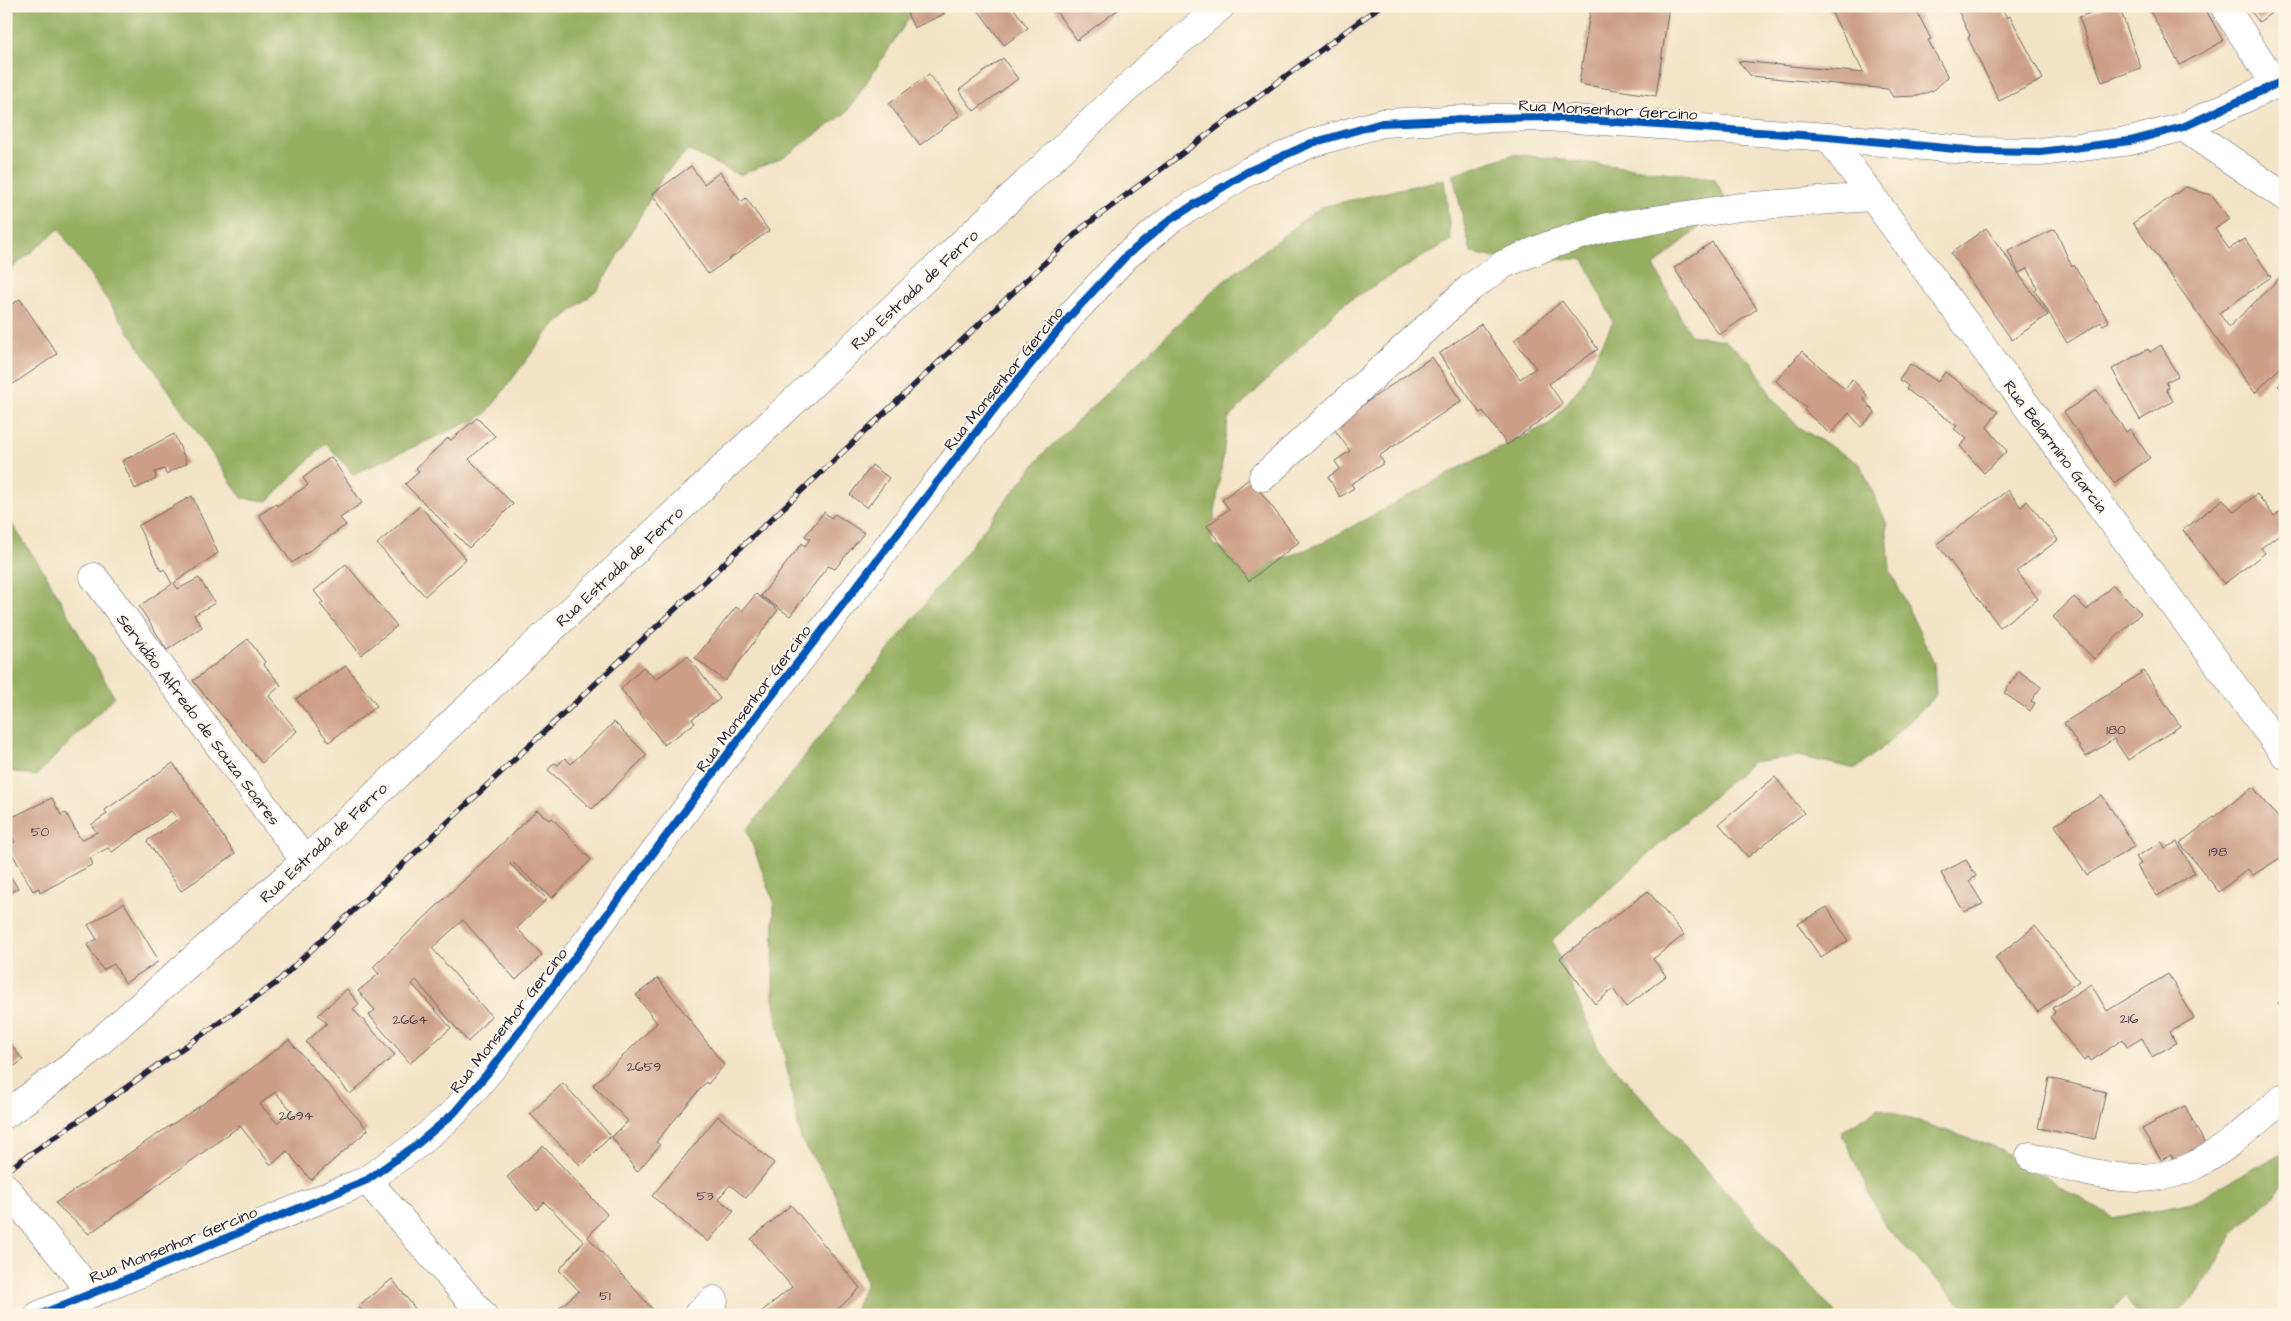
<svg xmlns="http://www.w3.org/2000/svg" width="2291" height="1321" viewBox="0 0 2291 1321" font-family="'Architects Daughter',sans-serif">
<rect width="100%" height="100%" fill="#fcf5e5"/>
<filter id="ink" filterUnits="userSpaceOnUse"><feTurbulence type="fractalNoise" baseFrequency=".02" numOctaves="2"/><feDisplacementMap in="SourceGraphic" scale="10" xChannelSelector="R" yChannelSelector="G"/><feConvolveMatrix kernelMatrix="1 2 1 2 8 2 1 2 1" color-interpolation-filters="sRGB"/></filter>
<filter id="wash" filterUnits="userSpaceOnUse"><feTurbulence type="fractalNoise" baseFrequency=".0096" numOctaves="4" result="noise"/><feDisplacementMap in="SourceGraphic" scale="20" xChannelSelector="R" yChannelSelector="G"/><feGaussianBlur stdDeviation="1.12" result="paint"/><feColorMatrix in="noise" values="0 0 0 0 0 0 0 0 0 0 0 0 0 0 0 0 0 1.4 0 .05"/><feComposite in="paint" operator="in"/></filter>
<g filter="url(#wash)">
<rect width="100%" height="100%" fill="#f3e3c6"/>
<!-- forest -->
<path fill="#95ae60" stroke="#5c684e" d="M6 6H917L847 112 783 158 739 175 688 150 663 176 599 288 550 329 485 415 353 474 326 443 268 501 242 498 59 229 6 273Z
M1514 154 1714 178 1725 199 1703 224 1654 266 1690 335 1724 340 1753 364 1772 398 1798 427 1860 464 1886 522 1890 570 1934 663 1936 695 1888 743 1856 769 1798 756 1752 762 1552 940 1599 1050 1837 1315H853L866 1283 833 1188 801 1140 773 998 774 902 747 830 1043 454 1218 286 1321 207 1444 179 1451 240 1343 304 1228 419 1211 542 1255 570 1322 543 1463 466 1551 423 1582 384 1613 322 1584 259 1511 261 1471 253 1453 175Z
M6 515 48 578 114 697 36 776 6 770Z
M1879 1108 2000 1149 2113 1218 2192 1202 2285 1151V1184L2234 1233 2196 1297 2172 1315H2136L2125 1294 2112 1315H1971L1886 1228 1841 1132Z"/>
<g id="blocks">
<!-- building -->
<path fill="#cc9e86" fill-rule="evenodd" d="M907 6H941L944 14 914 28 907 13 910 12Z
M975 6H1012L1028 28 1004 45Z
M1052 6H1123L1077 40Z
M1591 6H1669L1656 96 1579 84Z
M1828 6H1914L1931 39 1928 40 1948 77 1934 90 1918 96 1893 97 1888 89 1751 76 1738 61 1864 73Z
M1956 6H2001L2007 18 2010 16 2043 79 1999 101 1968 38 1970 36Z
M2109 6H2119L2141 68 2102 82 2079 17Z
M2147 6H2204L2223 41 2180 65Z
M2247 6H2281L2259 22Z
M1003 58 1018 79 974 111 959 90Z
M929 74 960 115 920 145 889 104Z
M691 166 704 184 720 172 741 202 746 198 769 231 708 274 652 194Z
M2186 187 2213 196 2229 219 2215 229 2229 249 2245 239 2271 277 2219 313 2229 327 2285 273V363L2255 393 2133 223Z
M1986 228 2048 315 2012 340 1951 253Z
M2055 229 2072 267 2074 265 2109 322 2103 325 2101 322 2067 343 2035 290 2037 288 2028 268 2019 273 2008 251Z
M1712 242 1757 309 1719 335 1674 268Z
M20 299 57 354 6 389V308Z
M1562 301 1598 349 1549 384 1563 404 1507 445 1483 411 1480 413 1439 354 1481 324 1520 379 1536 368 1514 340Z
M2161 345 2178 376 2166 382 2169 388 2166 389 2173 401 2140 420 2112 369 2148 349 2150 352Z
M1802 351 1845 389 1852 379 1867 395 1864 399 1875 413 1861 427 1849 413 1830 434 1804 410 1806 408 1776 381Z
M1432 357 1461 401 1379 456 1384 463 1351 484 1354 488 1340 497 1328 477 1340 469 1335 461 1350 451 1332 426Z
M1910 364 1938 382 1945 372 1998 412 1987 427 2007 451 1984 473 1960 446 1967 439 1954 429 1957 426 1906 389 1908 386 1899 379Z
M2285 378V392L2278 386Z
M2097 390 2126 432 2130 429 2150 458 2114 483 2064 412Z
M477 418 495 436 469 459 513 504 469 548 405 484 419 472 416 468 448 438 451 440Z
M174 434 187 463 166 474 164 469 155 472 156 479 135 489 122 461Z
M331 457 362 503 340 518 346 525 292 563 259 515 276 504 277 506 308 485 303 478Z
M872 465 889 478 867 508 850 495Z
M1250 478 1299 542 1249 581 1207 526 1229 509 1222 500Z
M2008 490 2021 507 2027 501 2058 540 2017 571 2038 599 2000 627 1937 544Z
M2257 494 2274 516 2285 508V530L2261 548 2265 553 2224 584 2183 530 2223 499 2234 512Z
M192 496 218 553 174 583 178 589 199 578 215 603 194 615 202 627 167 650 139 606 172 584 164 569 161 571 138 526Z
M420 506 466 559 425 596 377 544Z
M824 512 831 518 835 514 864 533 835 569 828 566 790 616 761 596 802 543 805 546 810 539 805 536Z
M346 564 397 626 361 655 320 604 323 602 314 591Z
M2113 585 2141 613 2094 659 2053 617 2074 597 2087 610Z
M756 594 778 610 725 681 695 658 736 607 742 611Z
M248 639 265 662 263 664 281 685 269 696 297 731 262 763 193 681Z
M688 656 720 699 692 719 695 723 664 745 621 689 643 667 656 679Z
M346 666 377 706 329 742 296 699Z
M2019 671 2041 687 2031 701 2035 703 2030 711 2004 693Z
M2144 671 2180 726 2128 760 2114 739 2086 757 2064 723Z
M614 722 647 755 592 809 548 770 554 763 558 765 565 758 571 764Z
M173 763 235 854 181 891 147 841 178 819 171 811 112 852 108 848 90 858 93 864 40 893 39 888 33 891 8 846 15 842 6 827V820L52 798 61 815 66 813 81 840 97 832 91 825 107 814 105 810Z
M1775 777 1804 813 1748 857 1719 824Z
M2253 787 2285 826V855L2253 875 2248 869 2219 892 2180 843Z
M2102 795 2135 846 2087 875 2055 825Z
M537 810 549 820 552 818 591 860 552 898 512 862 510 864 547 899 517 928 542 955 516 980 463 920 432 948 491 1016 468 1042 416 980 412 984 451 1028 410 1063 369 1015 375 1010 358 991 379 974 373 967Z
M2162 842 2165 848 2177 842 2195 873 2157 896 2137 866 2141 864 2136 857Z
M1966 860 1976 876 1969 881 1983 904 1964 912 1941 873Z
M6 870 18 888 6 895Z
M1648 891 1684 935 1653 959 1666 976 1626 1007 1613 989 1595 1004 1560 958Z
M124 903 159 961 125 983 114 964 103 970 87 945 97 939 88 925Z
M1827 907 1848 941 1821 958 1798 924Z
M2035 926 2079 981 2038 1012 1995 958Z
M2168 974 2194 1018 2170 1032 2176 1043 2152 1057 2142 1038 2127 1047 2123 1039 2091 1061 2089 1057 2084 1061 2050 1017 2055 1013 2053 1008 2091 984 2107 1011Z
M658 978 724 1065 708 1084 706 1082 656 1142 660 1145 637 1172 612 1137 628 1121 593 1085 657 1023 636 995Z
M347 989 359 1004 353 1009 395 1055 350 1094 306 1042 327 1023 318 1015Z
M2285 998V1011L2278 1003Z
M6 1038 23 1060 6 1072Z
M289 1040 368 1130 311 1180 287 1151 271 1165 240 1126 89 1234 55 1203 216 1095ZM275 1092 292 1111 277 1123 260 1104Z
M2049 1078 2106 1092 2095 1139 2038 1128Z
M563 1083 611 1136 581 1166 530 1114Z
M2185 1106 2207 1148 2176 1164 2171 1155 2161 1160 2142 1129 2155 1122 2154 1121Z
M718 1116 774 1163 746 1198 730 1185 718 1199 734 1211 708 1242 652 1196Z
M543 1146 607 1214 588 1237 655 1312 653 1315H551L579 1291 559 1270 584 1241 544 1202 537 1210 507 1177Z
M791 1205 860 1288 832 1315H765L762 1311 792 1287 751 1239Z
M392 1279 420 1315H365L358 1306Z"/>
</g>
</g>
<g filter="url(#ink)">
<use href="#blocks" fill-opacity="0" stroke="#6b666c" stroke-width="1"/>
<g fill="none" stroke-linecap="round" stroke-linejoin="round">
<!-- minor casing -->
<g stroke="#6b666c" stroke-width="29">
<path id="minor" d="M2224 6 2276 85
M2183 127 2285 197
M1828 137 2285 755
M1263 477 1470 288 1504 264 1550 245 1607 227 1740 207 1871 197
M94 577 305 861
M6 1114 72 1066 305 861 1155 62 1221 6
M2030 1156C2084 1172 2144 1192 2197 1164 2226 1150 2259 1118 2285 1097
M367 1180 483 1315
M697 1315 714 1300"/>
</g>
<!-- tertiary casing -->
<g stroke="#6b666c" stroke-width="29">
<path id="tertiary" d="M6 1188 91 1292"/>
</g>
<!-- primary casing -->
<g stroke="#6b666c" stroke-width="29">
<path id="primary" d="M39 1315 367 1180 415 1146 454 1113 491 1069 757 715 998 404 1071 315 1126 256 1171 219 1249 171 1312 143 1382 123 1492 118 1546 117 1828 137 1977 151 2040 152 2130 141 2183 127 2285 80"/>
</g>
<!-- minor -->
<use href="#minor" stroke="#fff" stroke-width="28"/>
<!-- tertiary -->
<use href="#tertiary" stroke="#fff" stroke-width="28"/>
<!-- primary -->
<use href="#primary" stroke="#fff" stroke-width="28"/>
<!-- rail casing -->
<g stroke="#22223b" stroke-width="5.5">
<path id="rail" d="M6 1171 275 984 1082 228 1380 6"/>
</g>
<!-- rail -->
<use href="#rail" stroke="#fcf5e5" stroke-width="4" stroke-dasharray="11" stroke-linecap="butt"/>
<!-- cycleway casing -->
<g stroke="#fcf5e5" stroke-width="11">
<path id="cycleway" d="M39 1315 367 1180 415 1146 454 1113 491 1069 757 715 998 404 1071 315 1126 256 1171 219 1249 171 1312 143 1382 123 1492 118 1546 117 1828 137 1977 151 2040 152 2130 141 2183 127 2285 80"/>
</g>
<!-- cycleway -->
<use href="#cycleway" stroke="#0057b8" stroke-width="8"/>
</g>
</g>
<g text-anchor="middle" stroke-width="4" stroke-linejoin="round" paint-order="stroke">
<!-- number labels -->
<g font-size="14" fill="#4c414e">
<text x="2116" y="734">180</text>
<text x="40" y="836">50</text>
<text x="2218" y="856">198</text>
<text x="2129" y="1023">216</text>
<text x="410" y="1024">2664</text>
<text x="644" y="1071">2659</text>
<text x="296" y="1120">2694</text>
<text x="705" y="1200">53</text>
<text x="605" y="1300">51</text>
</g>
<!-- street labels -->
<g font-size="16" fill="#22223b" stroke="#fcf5e5">
<text transform="translate(1608 109) rotate(3)" y="6">Rua Monsenhor Gercino</text>
<text transform="translate(914 289) rotate(-43)" y="6">Rua Estrada de Ferro</text>
<text transform="translate(1003 378) rotate(-51)" y="6">Rua Monsenhor Gercino</text>
<text transform="translate(2056 446) rotate(53)" y="6">Rua Belarmino Garcia</text>
<text transform="translate(619 566) rotate(-43)" y="6">Rua Estrada de Ferro</text>
<text transform="translate(753 698) rotate(-53)" y="6">Rua Monsenhor Gercino</text>
<text transform="translate(199 719) rotate(53)" y="6">Servidão Alfredo de Souza Soares</text>
<text transform="translate(323 842) rotate(-43)" y="6">Rua Estrada de Ferro</text>
<text transform="translate(508 1020) rotate(-52)" y="6">Rua Monsenhor Gercino</text>
<text transform="translate(173 1244) rotate(-22)" y="6">Rua Monsenhor Gercino</text>
</g>
</g>
<!-- margin -->
<rect width="2291" height="1321" fill="none" stroke="#fcf5e5" stroke-width="25"/>
</svg>
